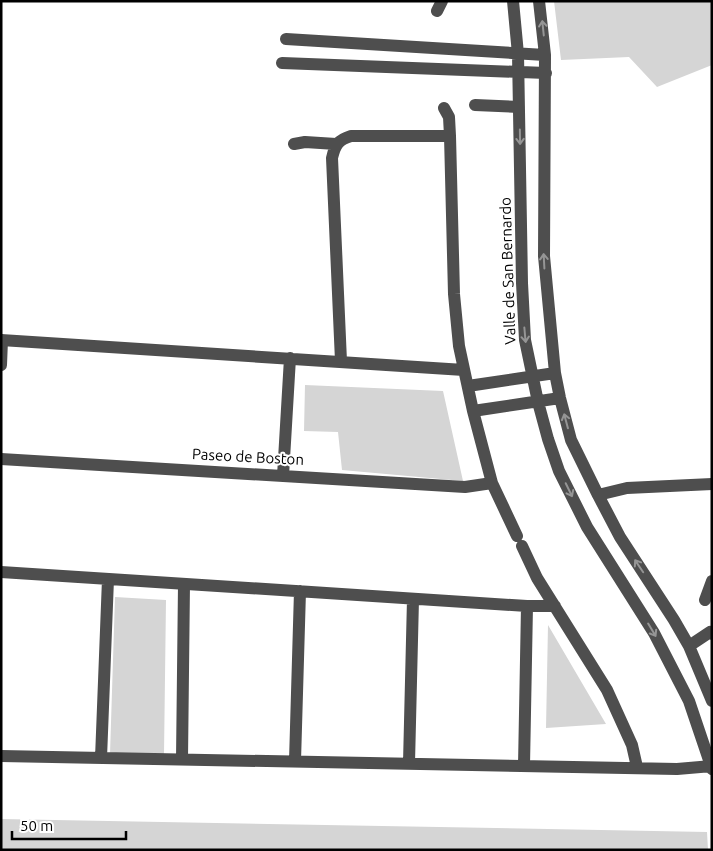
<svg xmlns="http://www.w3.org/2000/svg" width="713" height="851" viewBox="0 0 713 851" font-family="Ubuntu,sans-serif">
<rect width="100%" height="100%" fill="#fff"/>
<!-- green -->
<path fill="#d5d5d5" d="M554 1H712V65L657 87 629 57 561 60Z
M305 385 443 391 463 481 342 470 338 432 304 431Z
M115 597 166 600 164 754H110Z
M548 625 606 724 546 728Z
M1 819 707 832 708 850H1Z"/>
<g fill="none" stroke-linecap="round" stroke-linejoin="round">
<!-- minor -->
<path stroke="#4e4e4e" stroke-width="12" d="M513 1 518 54 522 283 525 340 538 402 548 439 559 471 587 527 654 633 689 701 712 769
M539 1 545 55 544 256 555 373 560 398 571 440 598 495 620 537 674 620 689 646 712 701
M437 11 442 1
M286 39 545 55
M282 63 546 73
M475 105 519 107
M444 108 449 117 450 136 454 294 459 346 473 411 492 483 517 536
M294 144 305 142 336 144
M1 340 464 370
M341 361 332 158C335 145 338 140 351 136H450
M1 365 2 340
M468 386 555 373
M473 411 560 398
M1 459 465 487 492 483
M283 476 290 358
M598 495 627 488 712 484
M522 546 537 578 607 690 632 745 637 767
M1 572 527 606H555
M705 600 712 581
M689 646 710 632 712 634
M1 756 677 769 712 766
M101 758 108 579
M182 759 184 584
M295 761 300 591
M409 763 413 599
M524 766 527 606"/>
</g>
<!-- one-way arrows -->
<defs><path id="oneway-shaft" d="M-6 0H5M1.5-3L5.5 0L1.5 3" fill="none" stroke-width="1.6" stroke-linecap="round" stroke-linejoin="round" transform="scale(1.25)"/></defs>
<g stroke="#959595">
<use href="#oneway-shaft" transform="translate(543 28) rotate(-96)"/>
<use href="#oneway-shaft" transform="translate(520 137) rotate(89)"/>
<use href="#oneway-shaft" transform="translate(544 261) rotate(-93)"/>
<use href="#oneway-shaft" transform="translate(525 335) rotate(85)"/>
<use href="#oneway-shaft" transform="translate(566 421) rotate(-105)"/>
<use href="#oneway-shaft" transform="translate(569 490) rotate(64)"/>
<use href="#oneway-shaft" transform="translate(639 566) rotate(-124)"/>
<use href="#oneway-shaft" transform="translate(652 630) rotate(59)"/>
</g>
<g text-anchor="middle" stroke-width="4" stroke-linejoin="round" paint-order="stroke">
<!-- street labels -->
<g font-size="15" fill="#000" stroke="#fff">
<text transform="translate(508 271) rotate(-92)" y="5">Valle de San Bernardo</text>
<text transform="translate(248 457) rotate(3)" y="5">Paseo de Boston</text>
</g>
</g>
<!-- border -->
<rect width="713" height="851" fill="none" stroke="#000000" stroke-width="5"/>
<!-- scale -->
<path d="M12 831v8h114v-8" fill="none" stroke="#000000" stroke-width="2.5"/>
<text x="20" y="831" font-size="15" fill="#000000" stroke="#ffffff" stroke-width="4" paint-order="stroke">50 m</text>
</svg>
